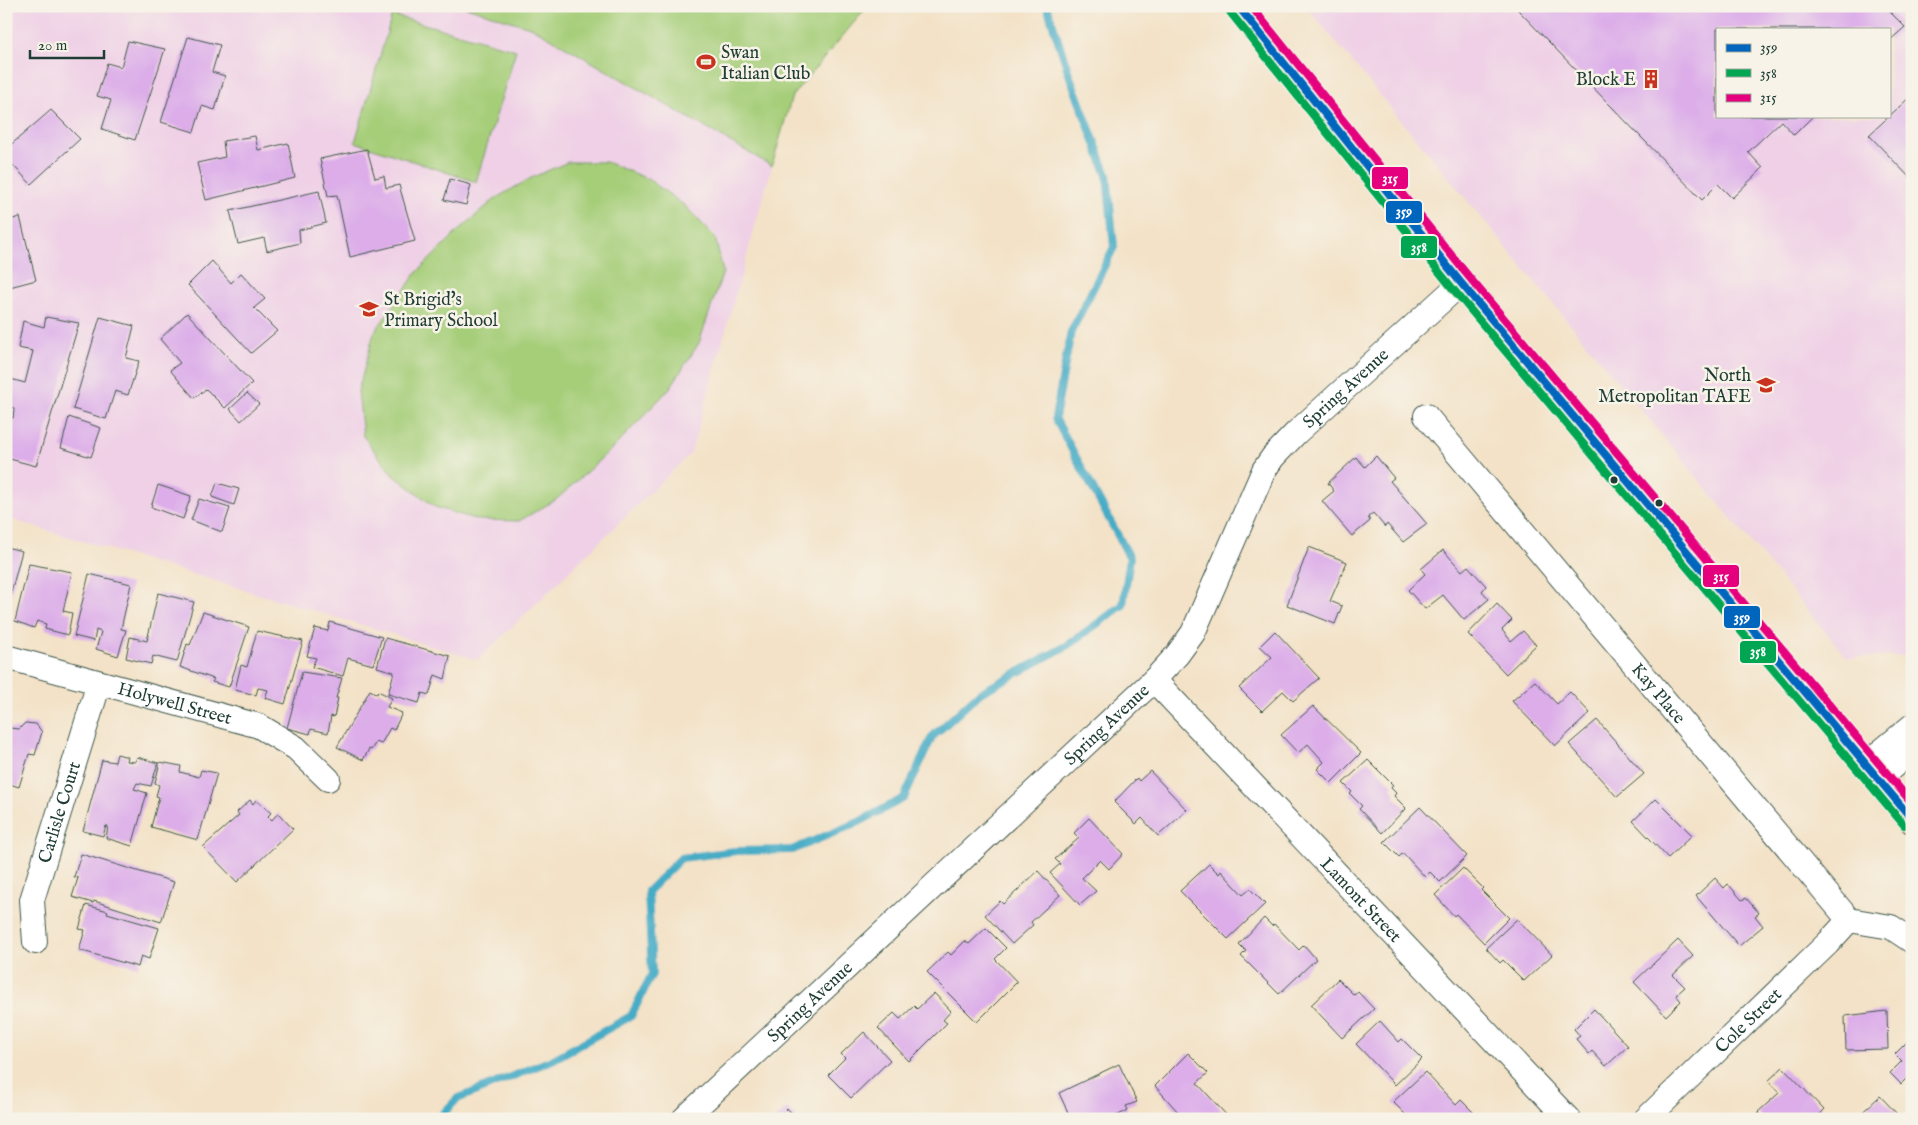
<svg xmlns="http://www.w3.org/2000/svg" width="1918" height="1125" viewBox="0 0 1918 1125" font-family="'IM FELL English',serif">
<rect width="100%" height="100%" fill="#f7f3e8"/>
<filter id="ink" filterUnits="userSpaceOnUse"><feTurbulence type="fractalNoise" baseFrequency=".02" numOctaves="2"/><feDisplacementMap in="SourceGraphic" scale="10" xChannelSelector="R" yChannelSelector="G"/><feConvolveMatrix kernelMatrix="1 2 1 2 8 2 1 2 1" color-interpolation-filters="sRGB"/></filter>
<filter id="wash" filterUnits="userSpaceOnUse"><feTurbulence type="fractalNoise" baseFrequency=".0096" numOctaves="4" result="noise"/><feDisplacementMap in="SourceGraphic" scale="20" xChannelSelector="R" yChannelSelector="G"/><feGaussianBlur stdDeviation="1.12" result="paint"/><feColorMatrix in="noise" values="0 0 0 0 0 0 0 0 0 0 0 0 0 0 0 0 0 1.4 0 .05"/><feComposite in="paint" operator="in"/></filter>
<g filter="url(#wash)">
<rect width="100%" height="100%" fill="#f3e2c7"/>
<!-- built -->
<path fill="#efd0e6" fill-rule="evenodd" d="M6 6H463L533 28 772 166 691 453 478 660 6 518Z
M1306 6H1912V655L1847 658ZM1717 29H1889V116H1717Z"/>
<!-- green -->
<path fill="#a6ce79" stroke="#628656" d="M463 6H868L792 96 772 166 533 28Z
M392 15 516 50 476 182 355 142Z
M568 162H606L648 179 684 205 715 237 723 272 699 343 670 388 617 444 557 499 519 521 478 520 435 507 392 474 363 436 358 391 374 333 417 272 457 232 496 198 533 177Z"/>
<g fill="none" stroke-linecap="round" stroke-linejoin="round">
<!-- stream -->
<path stroke="#47acc6" stroke-width="8" d="M438 1119 457 1099 552 1060 631 1016 652 974 648 891 681 858 736 851 792 850 859 822 904 798 932 737 980 693 1068 645 1123 605 1130 558 1055 418 1071 332 1114 247 1107 175 1069 74 1047 6"/>
</g>
<g id="blocks">
<!-- building -->
<path fill="#dcade9" d="M1522 6H1896L1890 12 1905 27 1889 41V29H1717V116H1813L1794 135 1781 121 1748 152 1763 168 1732 198 1718 184 1702 200 1518 10Z
M188 37 220 45 212 72 225 76 215 110 202 106 194 132 161 122Z
M128 41 165 49 135 140 102 129 111 100 97 96 107 63 121 67Z
M1912 95V180L1869 135Z
M51 110 80 139 31 184 6 158V149Z
M255 136 258 150 288 143 295 178 206 200 197 163 225 157 223 141Z
M367 149 375 178 384 176 386 188 399 185 415 241 350 257 337 195 328 196 320 159Z
M450 179 471 185 466 205 444 200Z
M319 191 326 223 299 230 300 243 267 251 264 238 238 244 230 211Z
M20 217 36 280 6 288V221Z
M212 261 231 283 241 273 265 299 254 308 277 331 251 353 188 285Z
M187 313 252 383 225 408 206 389 194 398 170 370 180 363 160 339Z
M46 317 79 323 36 466 6 458V417L13 418 14 408 6 406V381L7 378 25 383 33 351 18 348 23 321 44 327Z
M100 317 134 326 126 358 139 361 128 395 115 391 106 419 73 409Z
M247 393 259 404 241 421 230 409Z
M69 417 101 428 91 457 61 448Z
M1376 456 1394 478 1390 481 1427 524 1403 542 1387 524 1385 527 1373 513 1368 517 1370 521 1352 536 1322 501 1334 491 1328 483 1356 457 1365 467Z
M217 483 239 489 234 505 212 497Z
M158 485 191 496 183 519 151 507Z
M199 499 230 508 222 532 191 520Z
M6 547 22 551 7 608H6Z
M1309 547 1347 562 1330 601 1342 606 1335 624 1287 605Z
M1443 550 1462 571 1468 566 1486 586 1482 591 1489 599 1464 620 1443 595 1425 609 1408 590 1425 574 1421 569Z
M29 564 72 572 63 611 72 613 68 635 45 629 46 624 37 621 34 628 15 621Z
M89 574 131 584 121 629 126 630 118 656 96 649 101 632 96 630 94 641 74 636Z
M158 593 194 602 177 662 153 656 151 664 126 658 130 637 147 641Z
M1497 604 1512 620 1502 630 1511 641 1523 631 1536 645 1506 674 1468 634Z
M203 612 249 627 229 687 212 682 214 679 180 667 187 644 190 645Z
M330 622 382 637 373 665 348 658 343 676 312 667 316 658 307 656 315 628 328 631Z
M257 631 303 641 285 704 265 698 268 690 258 688 256 695 235 690 241 665 247 667Z
M1275 631 1319 678 1293 701 1283 691 1262 711 1239 688 1272 657 1260 646Z
M385 638 450 656 445 679 435 675 429 695 422 693 419 703 388 694 394 672 377 667Z
M302 672 342 678 336 698H338L334 717 331 716 328 733 311 729 310 734 287 728Z
M1535 681 1557 704 1570 692 1590 713 1555 746 1512 701Z
M370 690 377 694 378 691 392 698 387 707 402 713 394 730 390 728 381 744 376 742 371 750 369 749 363 760 337 747Z
M1313 706 1361 753 1331 783 1317 769 1324 762 1308 744 1298 753 1281 735Z
M1597 720 1644 774 1617 797 1569 744Z
M6 723 10 724 9 728 19 729 25 723 36 724 42 732 35 755 29 754 19 787 6 783Z
M117 754 128 757 127 761 135 762 137 757 158 763 151 786 137 783 134 789 147 793 132 846 106 838 108 826H106L103 836 83 831 102 760 115 762Z
M1368 760 1393 785 1391 788 1396 793 1394 796 1406 808 1382 833 1359 809 1362 806 1350 794 1352 792 1343 783Z
M160 762 181 766 180 772 199 777 201 770 217 773 198 840 151 827 159 797 156 796 159 785 155 783Z
M1150 771 1187 810 1158 836 1142 818 1136 824 1114 802 1137 778 1139 781Z
M1656 799 1692 835 1668 858 1633 821Z
M250 800 253 804 256 800 271 813 268 816 272 820 278 813 293 829 237 882 203 847 239 815 237 812Z
M1420 807 1467 856 1440 882 1430 872 1425 877 1403 853 1399 857 1384 842Z
M1089 818 1123 854 1109 869 1100 860 1082 878 1096 891 1080 905 1050 873 1060 864 1055 859 1079 838 1074 833Z
M81 854 174 882 161 922 94 901 93 903 72 897 78 878 74 877Z
M1209 864 1219 874 1221 871 1243 895 1250 889 1265 904 1228 939 1180 891Z
M1463 868 1483 888 1481 890 1509 918 1484 943 1456 914 1454 916 1435 895Z
M1038 871 1060 895 1031 922 1033 925 1012 944 985 915 1000 901 1003 904Z
M1715 878 1724 888 1728 884 1742 900 1746 898 1759 913 1755 916 1763 926 1739 946 1696 896Z
M86 905 108 911 107 913 159 928 149 959 141 956 138 967 79 950 85 930 79 929Z
M1264 918 1272 926 1274 924 1299 950 1304 945 1316 959 1279 994 1241 956 1246 951 1239 944Z
M1517 919 1552 955 1524 981 1503 960 1500 963 1486 948Z
M986 928 1006 948 995 959 1017 982 977 1022 927 972 948 952 951 955 965 941 969 944Z
M1678 940 1693 956 1673 975 1685 987 1676 995 1681 1001 1666 1016 1634 982Z
M1338 979 1354 995 1358 992 1374 1009 1342 1038 1311 1005Z
M934 993 951 1011 943 1020 947 1023 909 1061 878 1028 894 1013 900 1019 914 1006 917 1009Z
M1594 1009 1628 1046 1606 1066 1592 1051 1589 1054 1576 1039 1580 1036 1574 1029Z
M1887 1011 1888 1049 1846 1050 1845 1016Z
M1380 1021 1399 1042 1402 1039 1422 1059 1395 1085 1356 1044Z
M864 1032 890 1060 851 1098 828 1075 845 1058 841 1054Z
M1912 1037V1073L1901 1084 1890 1073 1902 1061 1895 1054Z
M1188 1053 1208 1073 1197 1083 1230 1119H1180L1179 1113 1155 1086Z
M1119 1064 1137 1102 1126 1106 1128 1110 1111 1119H1071L1059 1093Z
M1783 1067 1824 1110 1816 1119H1764L1758 1112 1779 1093 1768 1081Z
M1425 1072 1456 1105 1461 1100 1476 1115 1472 1119H1410L1393 1102Z
M1880 1096 1900 1117 1898 1119H1855Z
M787 1108 797 1119H776Z"/>
</g>
</g>
<g filter="url(#ink)">
<use href="#blocks" fill-opacity="0" stroke="#3f564a" stroke-width="1"/>
<g fill="none" stroke-linecap="round" stroke-linejoin="round">
<!-- street casing -->
<g stroke="#3f564a" stroke-width="26">
<g id="street">
<path id="s1" d="M1426 416 1849 920 1891 927 1912 941"/>
<path id="s2" d="M6 657 259 726 296 748 328 779"/>
<path id="s3" d="M1154 680 1568 1119"/>
<path d="M1866 764 1912 726"/>
<path d="M1878 779 1912 750"/>
<path id="s4" d="M35 942 32 900 99 683"/>
<path id="s5" d="M684 1119 1154 680 1177 655 1193 633 1264 470 1273 457 1296 433 1461 283"/>
<path id="s6" d="M1646 1119 1828 943 1849 920"/>
</g>
</g>
<!-- primary casing -->
<g stroke="#3f564a" stroke-width="30">
<path id="primary" d="M1238 6 1461 283 1912 819"/>
</g>
<!-- street -->
<use href="#street" stroke="#fff" stroke-width="24"/>
<!-- primary -->
<use href="#primary" stroke="#fbbb8c" stroke-width="28"/>
<!-- bus-1 casing -->
<g stroke="#f7f3e8" stroke-width="11">
<path id="bus-1" d="M1238 6 1461 283 1912 819"/>
</g>
<!-- bus-2 casing -->
<g stroke="#f7f3e8" stroke-width="11">
<path id="bus-2" d="M1230 12 1453 289 1904 825"/>
</g>
<!-- bus-3 casing -->
<g stroke="#f7f3e8" stroke-width="11">
<path id="bus-3" d="M1251 6 1469 277 1912 803"/>
</g>
<!-- bus-1 -->
<use href="#bus-1" stroke="#0065bd" stroke-width="8"/>
<!-- bus-2 -->
<use href="#bus-2" stroke="#00a651" stroke-width="8"/>
<!-- bus-3 -->
<use href="#bus-3" stroke="#e5007d" stroke-width="8"/>
</g>
</g>
<!-- icons -->
<defs>
<g id="stadium-bare" transform="scale(1.5)"><path d="M0-5a6.5 5 0 1 0 0 10a6.5 5 0 1 0 0-10ZM-3.5-1.8h7v3.6h-7Z" fill="#c8321e" stroke="#f7f3e8" stroke-width="2.5" paint-order="stroke"/></g>
<g id="building-bare" transform="scale(1.5)"><path d="M-4-6H4V6H1V3H-1V6H-4ZM-2.5-4.3h1.7v1.8h-1.7ZM.8-4.3h1.7v1.8H.8ZM-2.5-1h1.7V.8h-1.7ZM.8-1h1.7V.8H.8Z" fill="#c8321e" stroke="#f7f3e8" stroke-width="2.5" paint-order="stroke"/></g>
<g id="school-bare" transform="scale(1.5)"><path d="M0-5L7-2L0 1L-7-2ZM-4 1L0 2.5L4 1V4Q0 6-4 4Z" fill="#c8321e" stroke="#f7f3e8" stroke-width="2.5" paint-order="stroke"/></g>
<g id="university-bare" transform="scale(1.5)"><path d="M0-5L7-2L0 1L-7-2ZM-4 1L0 2.5L4 1V4Q0 6-4 4Z" fill="#c8321e" stroke="#f7f3e8" stroke-width="2.5" paint-order="stroke"/></g>
</defs>
<g fill-rule="evenodd">
<use href="#stadium-bare" x="706" y="62"/>
<use href="#building-bare" x="1651" y="79"/>
<use href="#school-bare" x="369" y="309"/>
<use href="#university-bare" x="1766" y="385"/>
</g>
<!-- markers -->
<g fill="#1f3d34" stroke="#f7f3e8" stroke-width="2">
<circle cx="1614" cy="480" r="4.5"/>
<circle cx="1659" cy="503" r="4.5"/>
</g>
<g text-anchor="middle" stroke-width="5" stroke-linejoin="round" paint-order="stroke">
<!-- poi labels -->
<g font-size="18" fill="#1f3d34" stroke="#f7f3e8" text-anchor="start">
<text x="721" y="58">Swan<tspan x="721" dy="21">Italian Club</tspan></text>
<text x="1636" y="85" text-anchor="end">Block E</text>
<text x="384" y="305">St Brigid's<tspan x="384" dy="21">Primary School</tspan></text>
<text x="1751" y="381" text-anchor="end">North<tspan x="1751" dy="21">Metropolitan TAFE</tspan></text>
</g>
<!-- street labels -->
<g font-size="18" fill="#1f3d34" stroke="#f7f3e8">
<text dy="6" stroke="none"><textPath href="#s5" startOffset="998">Spring Avenue</textPath></text>
<text dy="6" stroke="none"><textPath href="#s1" startOffset="362">Kay Place</textPath></text>
<text dy="6" stroke="none"><textPath href="#s2" startOffset="175">Holywell Street</textPath></text>
<text dy="6" stroke="none"><textPath href="#s5" startOffset="578">Spring Avenue</textPath></text>
<text dy="6" stroke="none"><textPath href="#s4" startOffset="134">Carlisle Court</textPath></text>
<text dy="6" stroke="none"><textPath href="#s3" startOffset="302">Lamont Street</textPath></text>
<text dy="6" stroke="none"><textPath href="#s5" startOffset="172">Spring Avenue</textPath></text>
<text dy="6" stroke="none"><textPath href="#s6" startOffset="142">Cole Street</textPath></text>
</g>
</g>
<g stroke="#f7f3e8" stroke-width="2">
<rect x="1371" y="166" width="38" height="24" rx="5" fill="#e5007d"/>
<rect x="1385" y="200" width="38" height="24" rx="5" fill="#0065bd"/>
<rect x="1400" y="235" width="38" height="24" rx="5" fill="#00a651"/>
<rect x="1702" y="564" width="38" height="24" rx="5" fill="#e5007d"/>
<rect x="1723" y="605" width="38" height="24" rx="5" fill="#0065bd"/>
<rect x="1739" y="640" width="38" height="24" rx="5" fill="#00a651"/>
</g>
<g font-size="14" text-anchor="middle" font-weight="bold" fill="#fff">
<text x="1390" y="183">315</text>
<text x="1404" y="216">359</text>
<text x="1419" y="252">358</text>
<text x="1721" y="581">315</text>
<text x="1742" y="622">359</text>
<text x="1758" y="656">358</text>
</g>
<!-- margin -->
<rect width="1918" height="1125" fill="none" stroke="#f7f3e8" stroke-width="25"/>
<!-- legend -->
<rect x="1716" y="28" width="175" height="90" fill="#f7f3e8" stroke="#a1aaa0"/>
<rect x="1726" y="44" width="25" height="8" fill="#0065bd" stroke="#a1aaa0"/>
<text x="1760" y="52" font-size="15" fill="#1f3d34">359</text>
<rect x="1726" y="69" width="25" height="8" fill="#00a651" stroke="#a1aaa0"/>
<text x="1760" y="78" font-size="15" fill="#1f3d34">358</text>
<rect x="1726" y="94" width="25" height="8" fill="#e5007d" stroke="#a1aaa0"/>
<text x="1760" y="102" font-size="15" fill="#1f3d34">315</text>
<!-- scale -->
<path d="M30 50v8h74v-8" fill="none" stroke="#1f3d34" stroke-width="2.5"/>
<text x="38" y="50" font-size="15" fill="#1f3d34" stroke="#f7f3e8" stroke-width="4" paint-order="stroke">20 m</text>
</svg>
